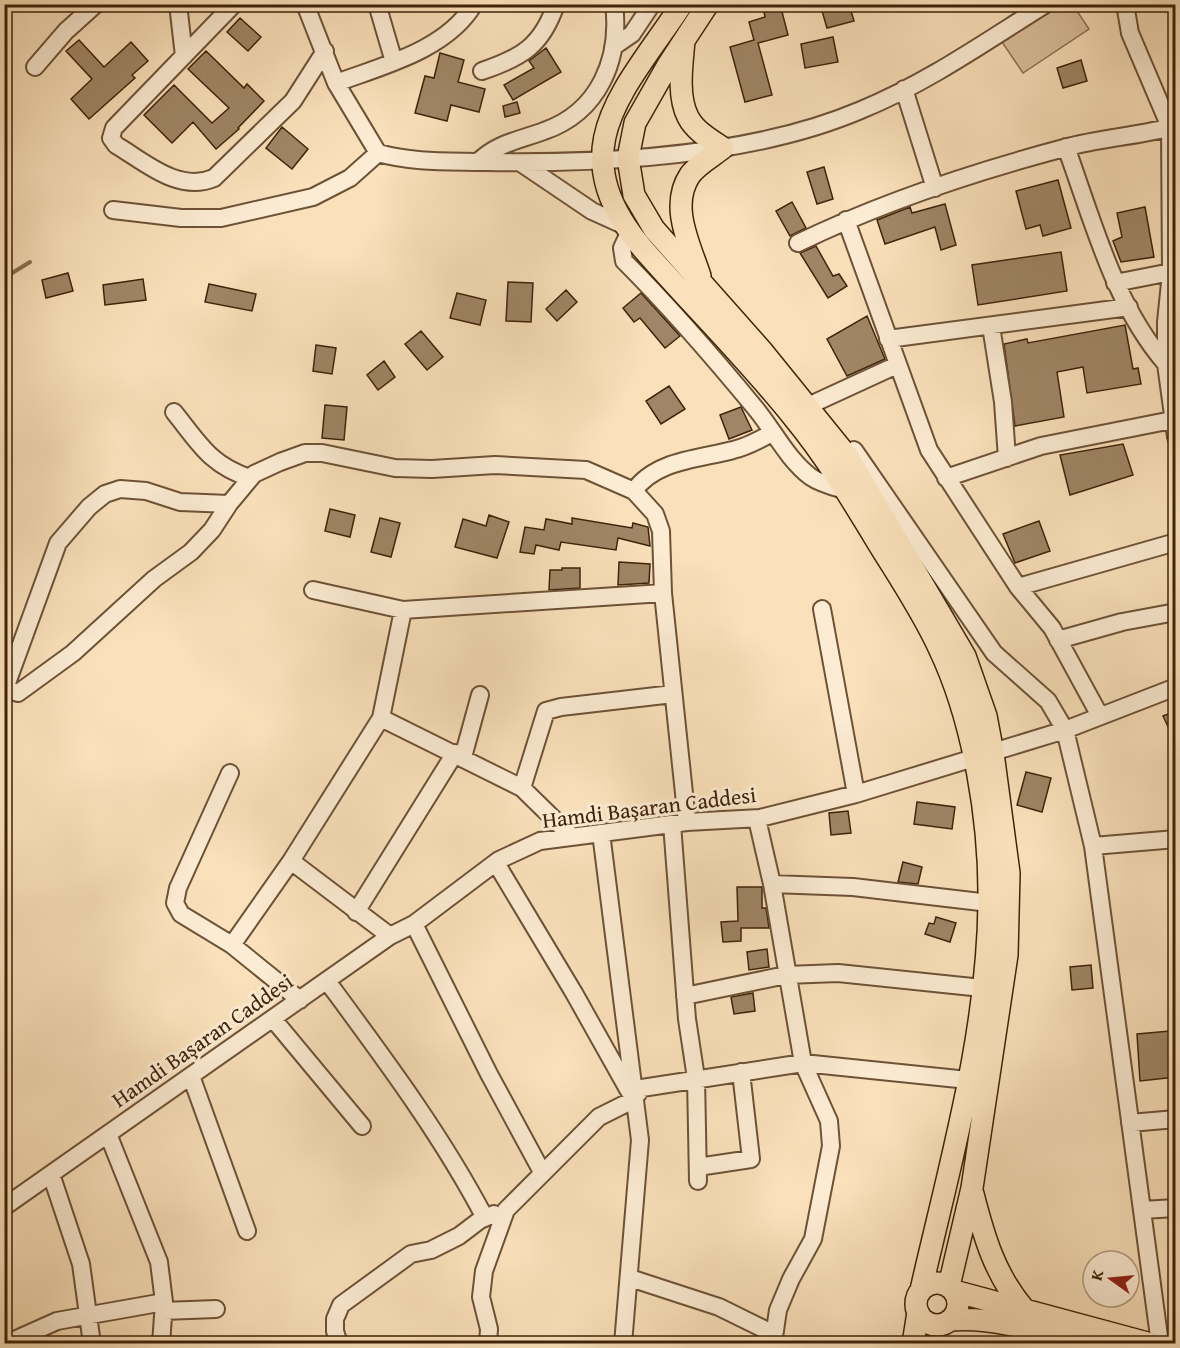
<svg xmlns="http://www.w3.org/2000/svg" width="1180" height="1348" viewBox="0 0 1180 1348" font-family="'Gentium Book Plus',serif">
<rect width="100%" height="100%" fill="#fae1bb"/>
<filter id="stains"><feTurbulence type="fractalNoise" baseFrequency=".00333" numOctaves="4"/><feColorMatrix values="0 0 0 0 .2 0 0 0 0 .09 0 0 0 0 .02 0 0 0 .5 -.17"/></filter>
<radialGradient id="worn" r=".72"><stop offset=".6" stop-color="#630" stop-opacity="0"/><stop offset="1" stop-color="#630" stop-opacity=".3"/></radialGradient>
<!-- green -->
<path fill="#dac19d" stroke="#8c7253" stroke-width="1.5" d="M1058 5H1073L1089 29 1023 73 1002 42Z"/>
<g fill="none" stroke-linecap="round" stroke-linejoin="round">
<!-- stream -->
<path stroke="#896e4f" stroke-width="4" d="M4 278 30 262"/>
</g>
<!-- building -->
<path fill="#a08666" stroke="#3f2309" stroke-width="1.5" d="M820 4H849L854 21 827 28Z
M781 8 788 35 758 43 772 95 745 102 730 47 754 40 749 22 765 17 764 12Z
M240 18 261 37 248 51 227 32Z
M833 37 838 62 805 68 801 44Z
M79 40 104 67 131 42 148 61 132 75 135 78 89 119 71 99 92 79 66 51Z
M546 48 561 72 513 100 504 85 534 68 529 61Z
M206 51 244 88 247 84 264 101 238 128 239 129 216 149 193 122 172 143 144 115 174 85 212 123 229 108 188 69Z
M440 53 464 60 458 82 485 89 479 112 451 105 447 121 415 113 425 76 434 78Z
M1081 60 1087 81 1063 88 1057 68Z
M517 102 520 113 505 117 503 106Z
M282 127 308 149 292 169 266 148Z
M824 167 833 199 817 204 807 172Z
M1058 180 1071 228 1043 236 1040 225 1026 229 1016 191Z
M792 202 806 228 790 236 776 211Z
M945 204 956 245 941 250 935 227 885 244 877 220 910 207 912 213Z
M1145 207 1154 257 1121 262 1113 241 1122 237 1117 213Z
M816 246 833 276 839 274 847 286 828 298 800 253Z
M1061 252 1067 291 978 305 972 265Z
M68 273 73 291 46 298 42 280Z
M143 279 146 300 105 305 103 285Z
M508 282 533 283 531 322 506 321Z
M209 284 256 294 252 311 205 302Z
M566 290 577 302 557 321 546 309Z
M457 293 486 300 480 325 450 318Z
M641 293 680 336 665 348 640 318 634 322 623 308Z
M867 316 885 359 847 376 827 339Z
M1125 325 1133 369 1138 368 1141 384 1087 393 1083 367 1057 372 1064 417 1015 426 1004 344 1027 339 1028 343Z
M421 331 443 357 427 370 405 344Z
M316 345 336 348 332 374 313 371Z
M384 361 395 377 378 390 367 375Z
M669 386 685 409 661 424 646 401Z
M325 405 347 407 344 440 322 438Z
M741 407 752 430 729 439 720 415Z
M1123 444 1133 475 1070 495 1060 455Z
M330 509 355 515 350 537 325 531Z
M489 515 509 522 497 558 455 547 463 519 486 526Z
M380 518 400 523 391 557 371 552Z
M572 518 632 528 633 523 648 527 650 546 618 538 616 550 561 542 559 550 536 545 534 554 520 552 525 527 544 530 546 519 572 524Z
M1039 521 1050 551 1015 563 1003 534Z
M619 562 650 564 649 583 618 585Z
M562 568H580V588L549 590 550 570H562Z
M1176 711V744L1163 716Z
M1026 772 1051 778 1042 812 1017 805Z
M917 802 955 807 952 829 914 824Z
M848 811 851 833 831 835 829 813Z
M903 862 922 867 918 884 898 882Z
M737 887H762V908H766L769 928H741V941L723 942 721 922 738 921Z
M936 917 956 923 950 942 925 934 929 923 934 924Z
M767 949 769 967 749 970 747 952Z
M1091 965 1093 988 1072 990 1070 967Z
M753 993 755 1011 734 1014 731 997Z
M1170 1031 1171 1054 1176 1053V1077L1140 1081 1137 1034Z"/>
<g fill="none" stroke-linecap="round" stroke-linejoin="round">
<!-- minor casing -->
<g stroke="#6e5236" stroke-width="20">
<path id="minor" d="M178 4 184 56
M234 4 114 128 111 138 116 145C145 162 178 193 214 178L293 101 325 51
M305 4 336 83 378 153C414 163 448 161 486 162 604 164 751 157 861 110 927 83 985 42 1046 4
M377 4 394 62
M1125 4 1130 33 1170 127 1171 273 1166 322V364L1176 437
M616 45 632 34 652 4
M35 67 66 31 96 4
M482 71C521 58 542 46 556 4
M336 83C382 66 447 50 474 4
M904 89 935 188
M1066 147C1093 221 1114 304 1166 364
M478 162C497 143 520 140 544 131 599 112 621 59 614 4
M521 163 592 211 623 225
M113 210 181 218H221L313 197 350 178 378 153
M846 220 929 450 1018 587 1052 628 1100 716
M629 233 622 248 624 261C671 308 714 358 756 409 774 431 788 460 811 477 821 484 834 487 845 490
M798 243C882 202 974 172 1064 148 1100 138 1139 136 1176 126
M1115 283 1176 271
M991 326 1003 402 1007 458
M888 339 1129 307
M797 411 897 365
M174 412C199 443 210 465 250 478
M854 450 994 653 1048 701 1065 730 1093 846 1160 1344
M946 478 1041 446 1172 420
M634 491C655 460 700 459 733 450 747 447 759 440 772 433
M229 504 180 502 146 491 120 489 105 494 89 507 58 543 7 683 9 690 18 693 73 653 154 579 191 552 212 530 229 504 254 474 280 462 305 453H322L395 468 432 469 495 465 586 470 634 491 655 514 661 531 663 593 687 822
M1018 587 1176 542
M313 590 403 610 663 593
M822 609 856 794
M1058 640 1122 622 1176 612
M381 718 403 610
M463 757 480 695
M230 773 178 888 175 903 181 914 232 945 300 1000
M522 788 546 711 561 707 673 694
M757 819 772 884 803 1063 829 1121 831 1146 813 1239 791 1279 778 1310 773 1344
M672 824 687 1019 696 1078 698 1181
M601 833 640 1140 623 1344
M1093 846 1176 839
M496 863 574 993 629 1091
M772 884 853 887 989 903
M356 912 455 753
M414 924 489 1074 542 1172
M390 936 291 861 381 718 522 788 570 835
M232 945 291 861
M327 981C383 1057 441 1134 485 1218
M685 996 786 975 838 973 982 988
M273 1019 362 1126
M191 1076 247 1231
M1130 1123 1176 1119
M108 1134 159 1262 164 1302 161 1344
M698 1167 751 1159 741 1072
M51 1174 81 1264 92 1344
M4 1207 390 936 414 924 499 860 540 841 687 822 760 818 856 794 1065 730 1176 687
M1142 1210 1176 1208
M630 1278 719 1307 774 1334
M163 1311 216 1309
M10 1342 57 1321 164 1302
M339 1344 335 1331V1319L341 1305 411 1254 431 1250 459 1236 480 1220 494 1214
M488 1344 489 1329 481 1297 484 1271 506 1210 599 1117 633 1100 642 1088 803 1063 968 1080"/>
</g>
<!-- major casing -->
<g stroke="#3f2309" stroke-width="24">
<path id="major" d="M682 4C623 93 559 149 643 249 692 305 747 359 794 418 826 457 852 500 878 543 899 577 922 611 939 648 974 721 990 822 989 902 988 1033 950 1163 921 1290
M708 4 668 65 635 123 628 158 634 195 654 229 763 352 848 457 965 656 986 716 993 753 1009 873 1007 955 972 1188 949 1286
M684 41C682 64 677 96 688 117 695 131 711 140 723 148 713 156 697 165 690 175 669 206 690 245 700 276
M973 1194C984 1237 995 1275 1024 1309
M916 1304a21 21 0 1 1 42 0a21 21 0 1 1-42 0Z
M954 1291 1151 1344
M950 1320C993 1316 1041 1332 1082 1344
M913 1344 918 1312"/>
</g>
<!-- minor -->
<use href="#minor" stroke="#fcecd3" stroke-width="16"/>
<!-- major -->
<use href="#major" stroke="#fae1bb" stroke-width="21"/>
</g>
<g text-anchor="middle" stroke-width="6" stroke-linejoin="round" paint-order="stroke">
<!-- street labels -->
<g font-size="22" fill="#3f2309" stroke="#fcecd3">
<text transform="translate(649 807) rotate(-7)" y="8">Hamdi Başaran Caddesi</text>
<text transform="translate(202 1040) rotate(-35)" y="8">Hamdi Başaran Caddesi</text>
</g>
</g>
<!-- margin -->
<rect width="1180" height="1348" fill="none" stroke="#fae1bb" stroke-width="24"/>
<rect x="6" y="6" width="1168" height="1336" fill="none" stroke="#3f2309" stroke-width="3"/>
<rect x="12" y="12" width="1156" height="1324" fill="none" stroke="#3f2309" stroke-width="1.5"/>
<!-- north arrow -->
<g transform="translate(1111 1279) rotate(285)"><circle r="28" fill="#fcecd3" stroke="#b09c82" stroke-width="1.5"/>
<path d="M0-4.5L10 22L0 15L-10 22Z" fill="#8f2418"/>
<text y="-9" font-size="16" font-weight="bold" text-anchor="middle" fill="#3f2309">K</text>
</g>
<rect width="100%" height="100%" filter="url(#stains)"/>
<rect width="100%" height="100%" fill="url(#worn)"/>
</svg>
